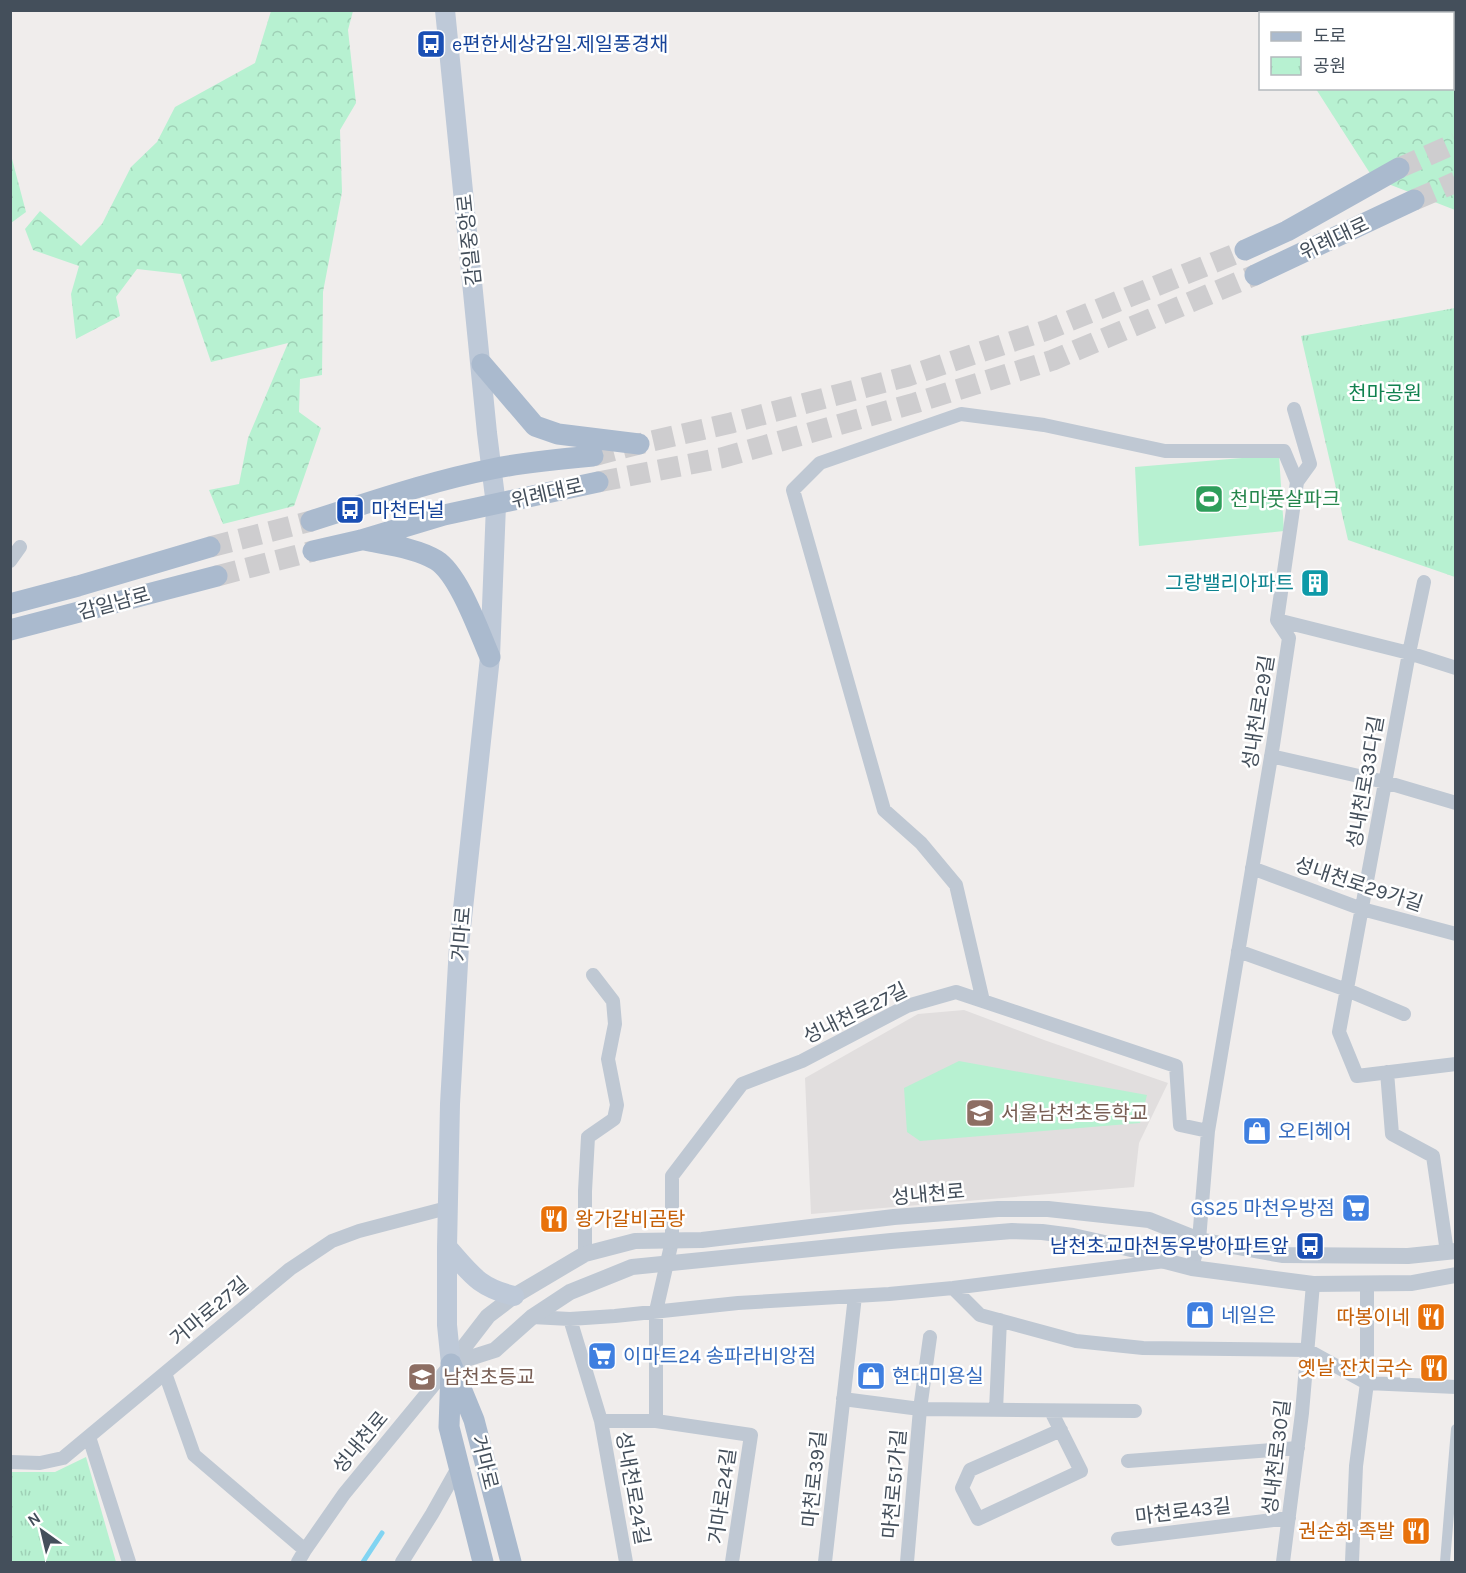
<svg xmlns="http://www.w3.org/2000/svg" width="1466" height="1573" viewBox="0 0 1466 1573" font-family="Karla,'Noto Sans KR',sans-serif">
<defs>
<pattern id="forest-crowns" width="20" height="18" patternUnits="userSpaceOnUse" patternTransform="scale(1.5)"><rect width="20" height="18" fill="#b7f1d1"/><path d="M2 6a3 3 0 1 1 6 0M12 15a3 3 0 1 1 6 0" fill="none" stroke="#9fd0b6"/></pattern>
<pattern id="park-tufts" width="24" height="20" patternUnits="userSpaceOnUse" patternTransform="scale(1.5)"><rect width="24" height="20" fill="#b7f1d1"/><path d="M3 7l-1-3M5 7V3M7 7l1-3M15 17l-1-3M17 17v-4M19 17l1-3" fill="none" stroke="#9fd0b6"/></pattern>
</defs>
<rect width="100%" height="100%" fill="#f0edec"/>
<!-- education -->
<path fill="#e1dede" d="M964 1010 1044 1040 1168 1083 1139 1143 1134 1187 811 1214 805 1078 918 1014Z"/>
<!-- grass -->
<path fill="#b7f1d1" d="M1279 455 1284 531 1139 546 1135 467Z
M959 1061 1147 1095 1140 1123 920 1141 907 1132 904 1088Z"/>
<!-- forest -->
<path fill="url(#forest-crowns)" d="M271 11H353L348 30 356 103 340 130 342 192 323 292 322 375 300 379 299 412 321 428 294 506 223 524 209 490 239 484 248 438 288 343 211 362 181 274 137 269 116 297 120 316 76 339 71 294 79 266 33 250 25 229 40 211 81 246 102 224 131 167 157 142 175 107 255 63Z
M1267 11H1455V210L1373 178 1316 89 1452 88V14H1269Z
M11 155 26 212 11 223H10Z"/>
<!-- park -->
<path fill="url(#park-tufts)" d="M1455 308H1456L1455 577 1348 540 1301 336Z
M86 1457 116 1562H11V1472H55Z"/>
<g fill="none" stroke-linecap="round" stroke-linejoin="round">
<!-- stream -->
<path stroke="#81d4f2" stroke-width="5" d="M363 1562 382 1533"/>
<!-- primary-tunnel -->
<path stroke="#cecdcf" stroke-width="21" stroke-dasharray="21 10" stroke-linecap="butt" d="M1399 168 1456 143
M1414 200 1456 182
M593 456 639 444 731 423 908 376 1047 330 1245 250
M598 482 721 458 915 403 1053 360 1255 275
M210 547 311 521
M217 576 313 551"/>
<!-- pedestrian -->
<path stroke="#bfc8d3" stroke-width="10" d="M1445 1562 1456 1429"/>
<!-- minor -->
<path stroke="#bfc8d3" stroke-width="14" d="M10 561 20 547
M1424 582 1409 653 1339 1032 1357 1076 1456 1064
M1277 620 1409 653 1456 668
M1271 756 1385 782 1456 803
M1252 868 1362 909 1456 934
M1238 951 1347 990 1404 1014
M983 1001 956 885 921 843 884 810 793 490 820 463 961 414 1044 425 1165 451H1284L1297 482
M1387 1072 1392 1134 1433 1156 1447 1252
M585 1254V1191L588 1137 614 1119 617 1105 608 1059 615 1024 613 1001 593 975
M1192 1268 1199 1240 1208 1131 1273 745 1289 638 1277 620 1297 482 1310 464 1294 409
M953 1288 980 1315 1076 1341 1143 1348 1307 1350 1367 1383 1456 1387
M532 1317 570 1319 615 1316 738 1303 889 1294 953 1288 1165 1261
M570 1319 601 1421 626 1562
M165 1373 194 1455 305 1550
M843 1399 920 1409 1135 1411
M996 1410 1000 1320
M1051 1411 1081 1471 978 1519 962 1488 970 1470 1061 1430
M601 1421H656L751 1435 732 1562
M656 1421V1311L672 1241V1176L742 1084 802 1061 907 1006 956 992 1176 1066 1180 1125 1208 1131
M89 1437 129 1562
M1128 1461 1298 1448
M10 1462 40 1463 63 1458 290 1269 332 1241 359 1231 447 1208
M1118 1539 1289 1518
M298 1562 305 1550 344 1494 451 1364
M402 1562 432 1514 459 1466
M825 1562 855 1296
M907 1562 920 1409 930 1337
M1283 1562 1302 1413 1313 1284
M1352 1562 1356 1466 1367 1383V1284"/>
<!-- tertiary -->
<path stroke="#bfc8d3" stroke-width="16" d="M451 1364 488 1316 514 1296 585 1254 635 1241 702 1240 894 1217 998 1209H1048L1149 1220 1199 1240 1282 1255 1408 1256 1456 1251
M451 1364 495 1350 532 1317 570 1292 632 1267 891 1241 1012 1231 1042 1232 1073 1236 1140 1251 1165 1261 1192 1268 1313 1284 1412 1283 1456 1275"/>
<!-- secondary -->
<path stroke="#bec9d8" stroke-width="20" d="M445 10 487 433 496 505 490 657 459 946 450 1104 447 1247V1325L451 1364
M447 1247C471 1274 478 1287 514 1296"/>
<!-- primary -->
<path stroke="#aabace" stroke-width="21" d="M1245 250 1287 231 1399 168
M1255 275 1414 200
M482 364 535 426 558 434 639 444
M311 521C371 502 431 481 492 469 525 462 559 459 593 456
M364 540C388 545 416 548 436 560 459 574 479 632 490 657
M313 551 361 540 444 515 598 482
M10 604 78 586 210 547
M10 630 217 576
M451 1364 474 1420 511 1562
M451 1370 449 1427 483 1562"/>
</g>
<!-- icons -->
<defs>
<g id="bus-square" transform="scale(1.5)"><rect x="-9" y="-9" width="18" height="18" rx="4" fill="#1a4fb4" stroke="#fff"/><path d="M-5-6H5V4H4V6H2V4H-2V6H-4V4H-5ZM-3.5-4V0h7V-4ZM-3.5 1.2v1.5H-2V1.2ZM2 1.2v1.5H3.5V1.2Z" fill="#fff"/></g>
<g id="stadium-square" transform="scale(1.5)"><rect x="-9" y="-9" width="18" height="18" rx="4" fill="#2e9e5b" stroke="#fff"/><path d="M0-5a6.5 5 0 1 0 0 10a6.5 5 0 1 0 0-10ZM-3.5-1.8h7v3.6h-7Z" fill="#fff"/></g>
<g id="building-square" transform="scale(1.5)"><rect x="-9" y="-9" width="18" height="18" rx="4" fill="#0f9aa8" stroke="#fff"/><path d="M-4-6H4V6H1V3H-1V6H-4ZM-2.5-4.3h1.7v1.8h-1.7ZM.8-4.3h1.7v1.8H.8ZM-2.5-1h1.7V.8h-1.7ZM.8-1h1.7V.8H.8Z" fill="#fff"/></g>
<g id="school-square" transform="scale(1.5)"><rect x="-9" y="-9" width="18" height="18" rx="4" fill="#8d6e63" stroke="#fff"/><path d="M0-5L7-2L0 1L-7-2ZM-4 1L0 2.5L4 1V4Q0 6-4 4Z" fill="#fff"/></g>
<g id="shop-square" transform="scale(1.5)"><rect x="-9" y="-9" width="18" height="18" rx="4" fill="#3f7fe0" stroke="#fff"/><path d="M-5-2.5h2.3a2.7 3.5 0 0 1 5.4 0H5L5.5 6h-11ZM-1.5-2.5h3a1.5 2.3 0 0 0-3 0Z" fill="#fff"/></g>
<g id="supermarket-square" transform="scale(1.5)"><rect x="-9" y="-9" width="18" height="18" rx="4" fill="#3f7fe0" stroke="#fff"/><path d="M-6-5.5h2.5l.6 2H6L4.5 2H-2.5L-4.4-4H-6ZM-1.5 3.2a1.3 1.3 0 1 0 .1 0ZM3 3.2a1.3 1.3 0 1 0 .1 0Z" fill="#fff"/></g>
<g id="restaurant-square" transform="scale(1.5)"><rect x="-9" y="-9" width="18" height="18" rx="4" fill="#e8710a" stroke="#fff"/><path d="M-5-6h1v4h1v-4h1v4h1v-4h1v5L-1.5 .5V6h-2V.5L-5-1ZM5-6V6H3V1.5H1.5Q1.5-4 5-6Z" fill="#fff"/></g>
</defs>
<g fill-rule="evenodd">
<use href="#bus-square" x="431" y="44"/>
<use href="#stadium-square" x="1209" y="499"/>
<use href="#bus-square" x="350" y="510"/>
<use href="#building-square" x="1315" y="583"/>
<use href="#school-square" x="980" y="1113"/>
<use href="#shop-square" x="1257" y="1131"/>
<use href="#supermarket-square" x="1356" y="1208"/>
<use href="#restaurant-square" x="554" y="1219"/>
<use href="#bus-square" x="1310" y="1246"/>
<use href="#shop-square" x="1200" y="1315"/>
<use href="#restaurant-square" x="1431" y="1317"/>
<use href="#supermarket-square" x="602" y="1356"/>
<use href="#restaurant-square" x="1434" y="1368"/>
<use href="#shop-square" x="871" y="1376"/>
<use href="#school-square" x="422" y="1377"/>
<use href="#restaurant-square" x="1416" y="1531"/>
</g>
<g text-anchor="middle" stroke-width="5" stroke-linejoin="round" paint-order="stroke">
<!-- transit labels -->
<g font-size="20" fill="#164399" stroke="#fff" text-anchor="start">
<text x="452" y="51">e편한세상감일.제일풍경채</text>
<text x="371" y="517">마천터널</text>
<text x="1289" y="1253" text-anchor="end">남천초교마천동우방아파트앞</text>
</g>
<!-- street labels -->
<g font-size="20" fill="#444f5b" stroke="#fff">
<text transform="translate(1334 238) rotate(-25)" y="7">위례대로</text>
<text transform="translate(469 240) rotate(-96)" y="7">감일중앙로</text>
<text transform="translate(547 493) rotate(-13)" y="7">위례대로</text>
<text transform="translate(114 603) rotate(-15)" y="7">감일남로</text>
<text transform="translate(1258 712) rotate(-81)" y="7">성내천로29길</text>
<text transform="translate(1365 782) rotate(-80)" y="7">성내천로33다길</text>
<text transform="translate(1359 884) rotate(18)" y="7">성내천로29가길</text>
<text transform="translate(461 934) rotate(-85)" y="7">거마로</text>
<text transform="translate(855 1013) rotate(-26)" y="7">성내천로27길</text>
<text transform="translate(928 1194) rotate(-5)" y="7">성내천로</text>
<text transform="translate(209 1311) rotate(-40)" y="7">거마로27길</text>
<text transform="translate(360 1442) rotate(-50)" y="7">성내천로</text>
<text transform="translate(1276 1457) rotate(-83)" y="7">성내천로30길</text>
<text transform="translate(485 1462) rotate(76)" y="7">거마로</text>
<text transform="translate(814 1479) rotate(-84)" y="7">마천로39길</text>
<text transform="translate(894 1484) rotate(-85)" y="7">마천로51가길</text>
<text transform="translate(633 1488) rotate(80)" y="7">성내천로24길</text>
<text transform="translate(722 1496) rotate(-82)" y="7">거마로24길</text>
<text transform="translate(1183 1511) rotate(-7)" y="7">마천로43길</text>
</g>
<!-- park labels -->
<g font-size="20" fill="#10814f" stroke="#fff">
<text x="1385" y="400">천마공원</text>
</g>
<!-- leisure labels -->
<g font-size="20" fill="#27864d" stroke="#fff" text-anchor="start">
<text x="1230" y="506">천마풋살파크</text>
</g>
<!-- culture labels -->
<g font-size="20" fill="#0d838f" stroke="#fff" text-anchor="end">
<text x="1294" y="590">그랑밸리아파트</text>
</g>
<!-- education labels -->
<g font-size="20" fill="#785e54" stroke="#fff" text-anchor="start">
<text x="1001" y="1120">서울남천초등학교</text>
<text x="443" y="1384">남천초등교</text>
</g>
<!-- shop labels -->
<g font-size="20" fill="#366cbe" stroke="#fff" text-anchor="start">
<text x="1278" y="1138">오티헤어</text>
<text x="1335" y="1215" text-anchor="end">GS25 마천우방점</text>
<text x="1221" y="1322">네일은</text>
<text x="623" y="1363">이마트24 송파라비앙점</text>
<text x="892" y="1383">현대미용실</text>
</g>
<!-- food labels -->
<g font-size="20" fill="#c56008" stroke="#fff" text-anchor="end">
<text x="575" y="1226" text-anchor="start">왕가갈비곰탕</text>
<text x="1410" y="1324">따봉이네</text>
<text x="1413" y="1375">옛날 잔치국수</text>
<text x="1395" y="1538">권순화 족발</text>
</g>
</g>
<!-- border -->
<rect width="1466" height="1573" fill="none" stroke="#444f5b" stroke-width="24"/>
<!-- legend -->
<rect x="1259" y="12" width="195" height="78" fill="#ffffff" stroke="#b4b9bd" stroke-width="1.5"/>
<rect x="1271" y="32" width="30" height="9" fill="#aabace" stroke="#b4b9bd" stroke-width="1.5"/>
<text x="1313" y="42" font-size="18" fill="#444f5b">도로</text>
<rect x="1271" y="57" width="30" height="18" fill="url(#park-tufts)" stroke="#b4b9bd" stroke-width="1.5"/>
<text x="1313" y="72" font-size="18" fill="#444f5b">공원</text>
<!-- north arrow -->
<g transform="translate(42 1531) rotate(326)" stroke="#ffffff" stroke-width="4.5" paint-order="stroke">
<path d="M0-4.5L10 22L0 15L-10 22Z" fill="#444f5b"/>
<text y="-9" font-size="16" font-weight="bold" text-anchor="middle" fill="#444f5b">N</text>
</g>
</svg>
